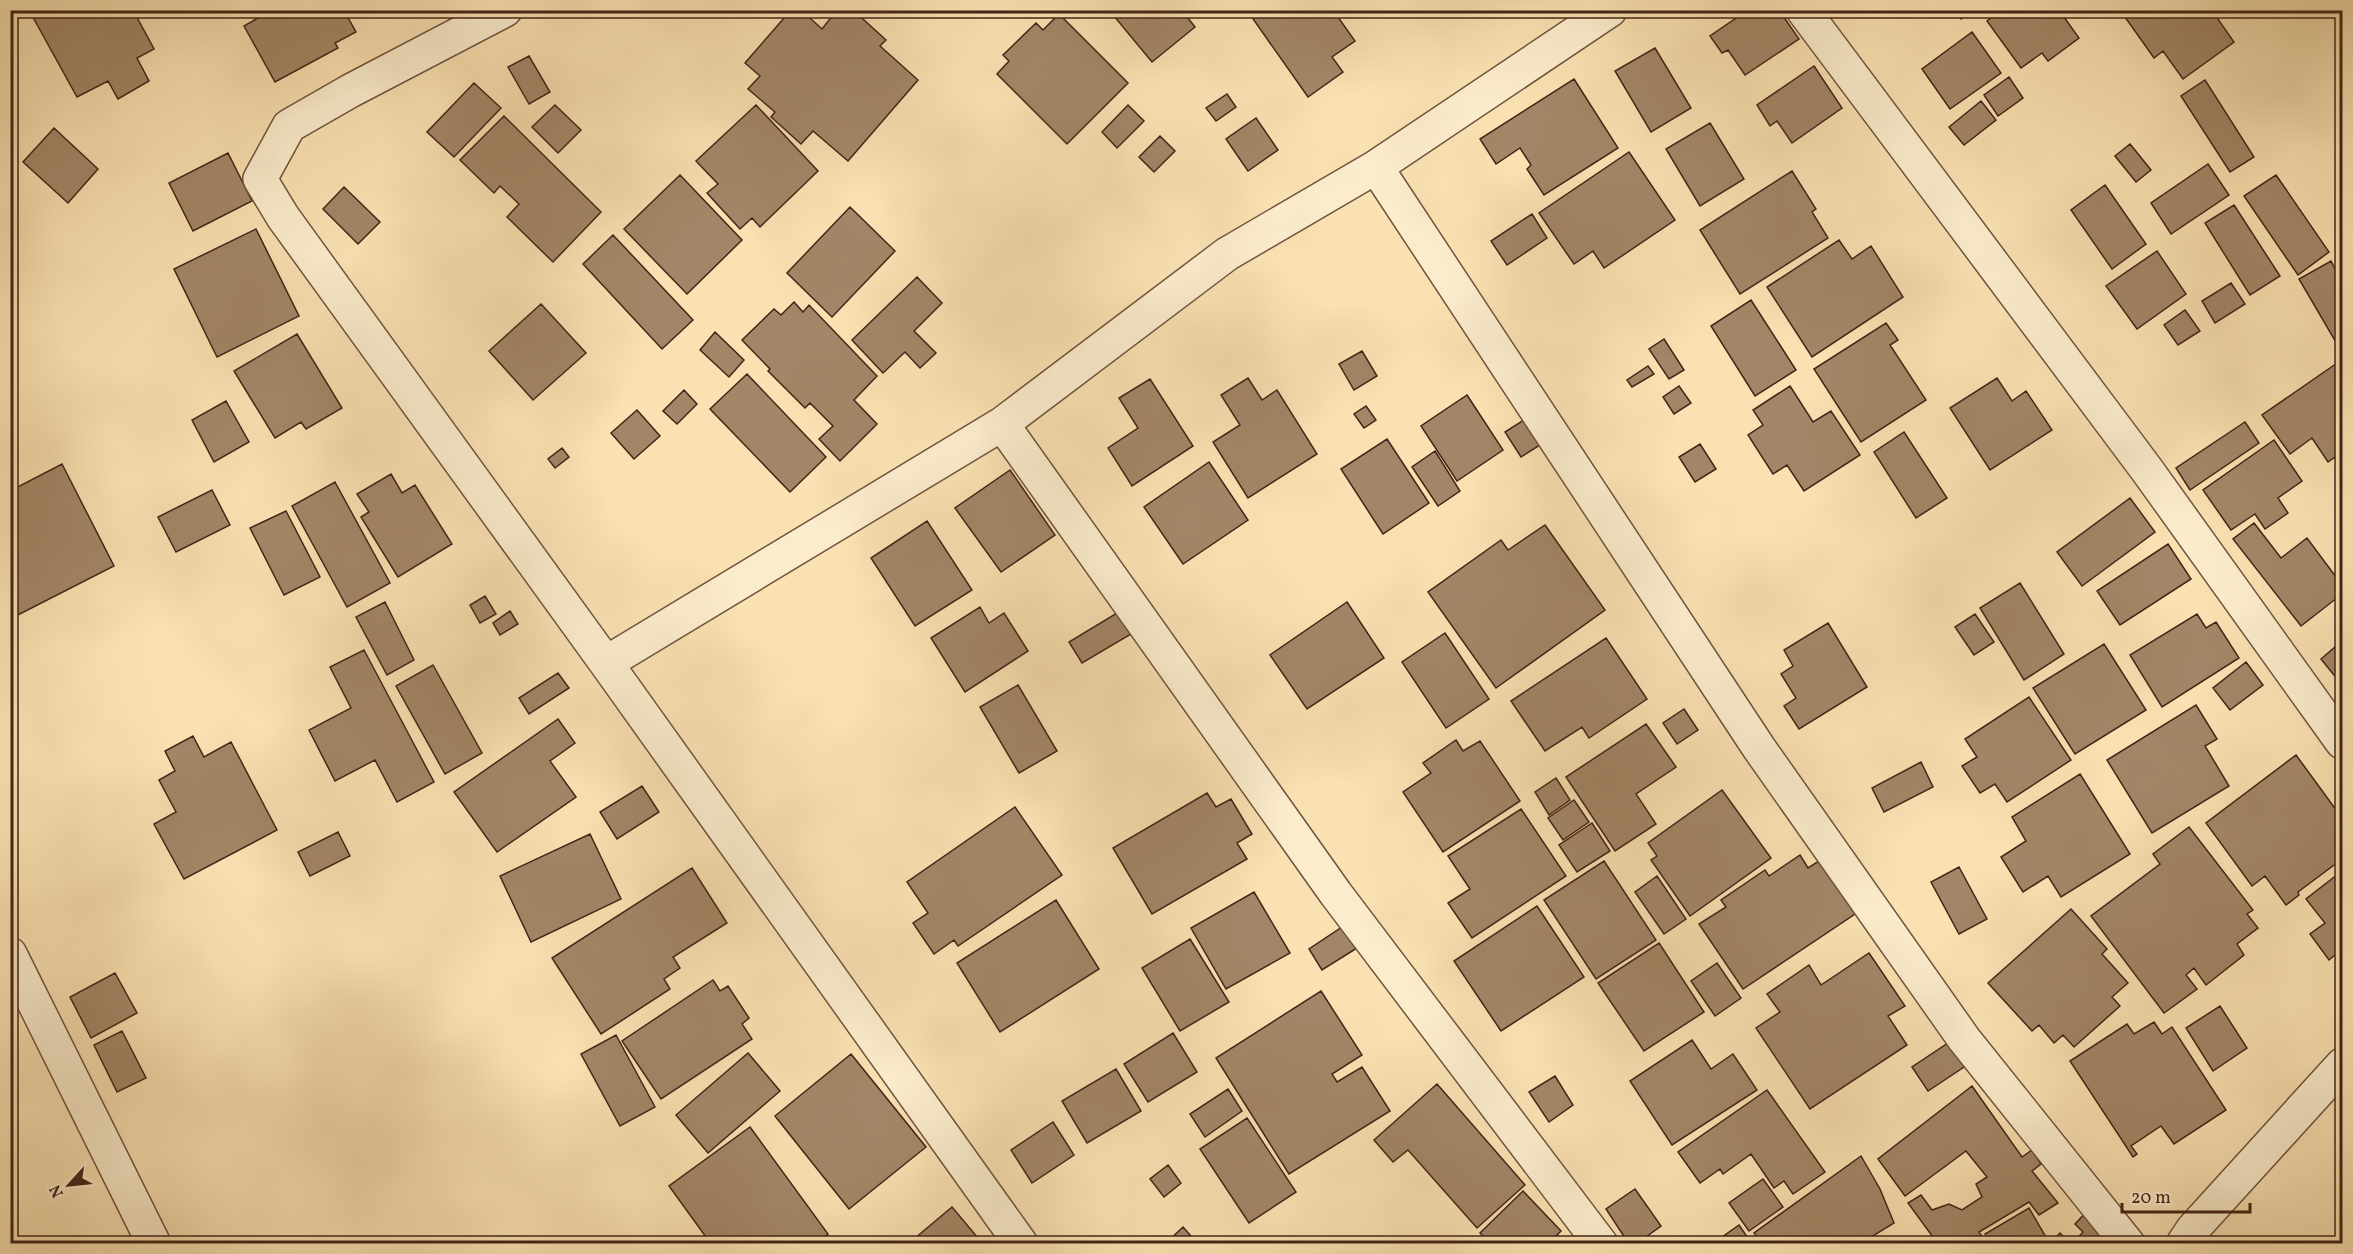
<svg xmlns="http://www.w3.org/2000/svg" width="2353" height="1254" viewBox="0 0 2353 1254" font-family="Vollkorn,serif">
<rect width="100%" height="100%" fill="#f9e1b1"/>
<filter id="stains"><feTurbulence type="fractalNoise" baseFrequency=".00333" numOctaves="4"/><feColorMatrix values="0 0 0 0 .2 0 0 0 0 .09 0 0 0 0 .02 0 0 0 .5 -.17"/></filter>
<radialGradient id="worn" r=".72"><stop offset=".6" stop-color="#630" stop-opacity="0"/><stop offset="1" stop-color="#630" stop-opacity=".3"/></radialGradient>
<!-- building -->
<path fill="#a28667" stroke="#432417" stroke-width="1.5" d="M29 10H133L154 49 137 58 149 81 118 99 108 81 77 97Z
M254 10H352L346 14 356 32 335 43 338 48 275 82 244 26 258 18Z
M791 10H801L822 29 837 10H853L886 40 880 46 918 80 848 161 813 131 801 144 771 117 775 112 748 89 760 76 745 63Z
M1109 10H1185L1183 12 1195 27 1152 62Z
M1259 10H1333L1355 41 1332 57 1343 72 1308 97 1251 16Z
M1748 10H1779L1799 39 1745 75 1728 50 1722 53 1710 36Z
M1954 10H1972L1961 19Z
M2002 10H2059L2079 38 2048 61 2042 53 2021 68 1987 21Z
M2120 10H2216L2213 12 2234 42 2183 79 2163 51 2154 58Z
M1059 14 1128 83 1067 144 997 74 1009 61 1003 55 1036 23 1043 30Z
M1972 32 2001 73 1950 109 1922 69Z
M1655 48 1691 108 1651 132 1615 71Z
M529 56 550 92 529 104 508 67Z
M1814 66 1842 108 1792 143 1777 121 1770 126 1757 105Z
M2009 77 2023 98 1998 116 1984 95Z
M1574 79 1618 148 1544 195 1527 169 1531 165 1520 148 1496 164 1480 139Z
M2205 80 2254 157 2230 172 2181 96Z
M474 83 501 108 454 157 427 132Z
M1227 94 1236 107 1216 121 1206 108Z
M1981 101 1996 120 1964 145 1949 127Z
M555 105 581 130 558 153 532 127Z
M756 105 818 171 760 227 752 218 740 229 707 193 718 184 696 161Z
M1128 105 1144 121 1117 148 1102 132Z
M504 116 601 212 553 262 507 217 519 204 500 186 494 193 460 160Z
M1256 118 1278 150 1248 171 1226 139Z
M1710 123 1744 179 1700 206 1666 149Z
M54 128 98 169 68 203 23 162Z
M1160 136 1175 151 1154 172 1139 157Z
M2130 144 2151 170 2136 182 2115 156Z
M1629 152 1675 220 1604 268 1593 251 1574 264 1539 213Z
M228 153 252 201 193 231 169 183Z
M2208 164 2229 195 2171 234 2151 203Z
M1792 171 1816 209 1812 212 1828 238 1740 294 1700 230Z
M680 175 742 240 687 294 624 229Z
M2276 175 2329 252 2298 275 2244 196Z
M2105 185 2146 244 2112 269 2071 210Z
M344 187 380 222 358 244 323 209Z
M2234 205 2280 276 2250 295 2205 223Z
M850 207 895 251 832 317 787 273Z
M1532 214 1547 238 1507 265 1491 241Z
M256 229 299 316 217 357 174 269Z
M613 235 693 320 662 349 583 264Z
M1839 240 1852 259 1871 246 1903 297 1812 357 1767 287Z
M2157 251 2186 294 2137 329 2106 286Z
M2331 261 2342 282V341L2337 344 2299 279Z
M917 277 942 303 914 331 936 353 920 368 905 352 883 373 852 340Z
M2231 283 2245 304 2215 323 2202 301Z
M1751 300 1796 370 1755 396 1711 326Z
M794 302 803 312 809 305 877 376 854 400 877 424 840 461 819 439 833 426 810 403 805 408 768 371 770 369 742 340 774 309 781 315Z
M541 304 586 353 533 400 489 351Z
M2185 310 2200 331 2178 345 2164 325Z
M1886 323 1898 340 1890 345 1926 400 1861 442 1814 369Z
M715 332 744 360 729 377 700 350Z
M297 334 342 408 306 429 301 422 275 438 234 371Z
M1664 339 1684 370 1669 379 1649 349Z
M1362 351 1377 376 1354 390 1339 364Z
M2340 361 2342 365V452L2328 462 2312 438 2290 454 2262 415Z
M1648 366 1654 374 1632 387 1627 380Z
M747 374 826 457 790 492 710 409Z
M1248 378 1262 400 1277 390 1317 454 1248 498 1213 442 1240 425 1221 395Z
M1997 378 2012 401 2026 391 2052 430 1990 470 1950 408Z
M1150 379 1193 446 1132 486 1108 448 1138 428 1119 398Z
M1679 386 1691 403 1674 414 1663 397Z
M1790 386 1813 422 1831 411 1860 455 1804 491 1787 465 1773 474 1748 435 1763 425 1753 410Z
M684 390 697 404 677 424 663 411Z
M1467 395 1503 450 1457 481 1421 426Z
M226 401 249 442 214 462 192 420Z
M1366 406 1376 420 1364 428 1354 414Z
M637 410 660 436 634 459 611 433Z
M1527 418 1543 443 1521 457 1505 432Z
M2245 422 2259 443 2190 490 2176 468Z
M1904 432 1947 498 1916 518 1874 452Z
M1387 439 1429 503 1383 534 1341 469Z
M2274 440 2302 481 2278 498 2288 513 2265 529 2255 514 2231 530 2203 490Z
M1700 444 1716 469 1695 482 1679 457Z
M562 448 569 457 555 468 548 459Z
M1435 451 1460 491 1438 506 1412 467Z
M1209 462 1248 520 1183 564 1144 507Z
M62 464 114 566 10 619V491Z
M1010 470 1055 535 1001 572 955 508Z
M391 474 402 493 415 485 452 544 398 577 361 517 369 512 357 494Z
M335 482 390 583 347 607 292 506Z
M212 490 230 525 176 552 158 517Z
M2130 498 2155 532 2082 586 2057 552Z
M286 511 320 577 284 595 250 528Z
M927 521 972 590 915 626 871 558Z
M2254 523 2281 558 2307 538 2342 585V594L2301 626 2233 539Z
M1545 525 1605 610 1496 688 1428 592 1501 540 1508 550Z
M2168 544 2191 579 2120 625 2097 591Z
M2020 583 2064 654 2024 680 1980 608Z
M485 596 496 614 480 623 470 605Z
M385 602 414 660 387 675 356 617Z
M1347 602 1384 658 1307 709 1270 655Z
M980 607 989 623 1004 613 1028 651 965 692 931 638Z
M510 611 518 624 500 635 493 623Z
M1117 613 1131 634 1082 663 1069 642Z
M1975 614 1994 642 1974 655 1955 627Z
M2197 614 2206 628 2216 622 2239 658 2162 707 2130 655Z
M1828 623 1867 687 1799 729 1784 706 1796 698 1781 674 1793 666 1784 650Z
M1445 633 1489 699 1446 728 1402 662Z
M1606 638 1647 699 1589 738 1582 727 1545 751 1511 701Z
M2342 641V685L2321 659Z
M2104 644 2146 710 2075 754 2033 688Z
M364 650 434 782 397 802 375 760 335 781 309 730 351 708 330 667Z
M2246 662 2263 685 2230 710 2213 688Z
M433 665 482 753 445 774 396 686Z
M558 673 569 688 529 714 519 698Z
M1018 685 1057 751 1019 773 980 707Z
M2029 697 2071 760 2007 802 1995 784 1980 793 1962 766 1977 757 1965 739Z
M2196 705 2217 739 2205 746 2229 786 2152 833 2107 760Z
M1684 709 1698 730 1677 744 1663 723Z
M558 719 575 743 550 761 576 797 497 852 454 792Z
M1646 724 1676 767 1636 794 1656 824 1615 851 1566 777Z
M193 736 204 757 231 742 277 830 184 879 154 824 176 812 159 780 175 771 165 751Z
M1456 740 1463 751 1480 741 1520 801 1443 852 1403 792 1431 773 1423 763Z
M2296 755 2342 818V833L2341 834 2342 837V859L2298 892 2299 895 2286 905 2265 876 2252 886 2206 823Z
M1921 762 1933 787 1884 812 1872 788Z
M2080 774 2130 854 2061 897 2048 876 2023 892 2001 857 2026 841 2012 817Z
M1556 778 1570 800 1549 815 1535 792Z
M642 786 659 812 617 839 600 812Z
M1722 790 1771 858 1690 916 1651 860 1657 856 1648 843Z
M1207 793 1216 807 1231 799 1252 834 1237 843 1247 859 1152 914 1113 848Z
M1574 800 1589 822 1563 840 1548 818Z
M1015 807 1062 875 958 946 954 940 934 954 913 923 928 913 907 882Z
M1521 809 1566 876 1472 938 1448 903 1470 889 1448 856Z
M1592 823 1610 851 1577 872 1559 845Z
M2189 827 2253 910 2247 914 2258 928 2237 944 2244 955 2206 985 2194 968 2186 975 2197 989 2164 1013 2091 916 2160 864 2153 854Z
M338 832 350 856 310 876 298 852Z
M590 834 621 899 531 942 500 876Z
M1800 855 1808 868 1822 859 1858 912 1743 989 1699 924 1726 907 1721 900 1765 870 1769 876Z
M1604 861 1656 940 1596 979 1544 900Z
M1959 867 1987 919 1959 934 1931 882Z
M692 868 727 923 673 957 680 968 664 979 670 989 601 1034 552 958Z
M2342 871V949L2329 960 2310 934 2325 923 2306 899Z
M1657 876 1686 919 1664 934 1635 892Z
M1254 892 1290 953 1226 989 1191 928Z
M1056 900 1099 969 1000 1032 957 963Z
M1537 906 1584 977 1501 1031 1454 961Z
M2071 909 2107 949 2102 954 2128 983 2112 997 2120 1006 2074 1047 2063 1035 2054 1043 2039 1025 2032 1031 1988 983Z
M1342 927 1357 948 1322 970 1309 949Z
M1190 939 1229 1002 1180 1031 1142 968Z
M1659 943 1704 1012 1644 1051 1598 983Z
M1869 953 1905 1006 1888 1016 1907 1045 1810 1109 1756 1028 1780 1012 1767 994 1809 965 1821 985Z
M1717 963 1741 998 1715 1016 1691 981Z
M115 973 137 1013 91 1038 70 997Z
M713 980 720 991 728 986 749 1018 742 1024 752 1039 661 1099 622 1041Z
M1321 991 1362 1055 1332 1074 1337 1082 1362 1067 1390 1111 1289 1174 1216 1058Z
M2220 1006 2247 1048 2213 1071 2186 1028Z
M2154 1022 2162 1034 2172 1027 2226 1110 2174 1144 2161 1126 2131 1146 2137 1154 2133 1157 2070 1061 2127 1024 2134 1034Z
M122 1031 146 1078 117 1092 94 1045Z
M1173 1033 1197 1072 1148 1102 1124 1064Z
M616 1035 655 1107 620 1126 581 1054Z
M1692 1040 1711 1069 1733 1054 1757 1090 1672 1145 1630 1081Z
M1951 1041 1967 1065 1928 1091 1912 1067Z
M748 1053 780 1091 708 1153 676 1115Z
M851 1054 926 1147 849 1209 775 1116Z
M1116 1069 1141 1111 1087 1143 1062 1101Z
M1555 1076 1573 1105 1549 1122 1529 1092Z
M1437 1084 1525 1185 1477 1228 1408 1150 1393 1162 1374 1140Z
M1972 1086 2022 1157 2032 1150 2041 1164 2032 1171 2058 1203 2039 1215 2029 1202 1979 1232 1987 1244H1938L1908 1203 1921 1195 1932 1210 1949 1204 1962 1210 1982 1197 1976 1184 1987 1177 1966 1151 1905 1196 1878 1159Z
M1228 1089 1242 1111 1205 1137 1190 1114Z
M1767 1090 1825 1172 1793 1194 1784 1181 1774 1188 1751 1154 1723 1174 1720 1169 1700 1183 1678 1152Z
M1247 1118 1296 1192 1249 1223 1200 1149Z
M1053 1122 1074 1155 1032 1183 1011 1150Z
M750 1127 828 1234 814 1244H711L669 1186Z
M1861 1156 1880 1189 1894 1223 1860 1244H1762L1754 1233Z
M1168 1165 1181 1183 1164 1197 1150 1179Z
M1763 1179 1783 1207 1749 1231 1729 1203Z
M1635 1189 1661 1226 1636 1244H1629L1606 1209Z
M1523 1191 1561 1231 1548 1244H1491L1480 1233Z
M952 1207 983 1244H908Z
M2029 1208 2050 1244H1990L1985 1234Z
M2089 1209 2113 1244H2072L2083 1232 2075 1224Z
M1739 1225 1752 1244H1716L1715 1242Z
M1183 1227 1198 1244H1165Z
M2060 1233 2072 1244H2052L2051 1242Z"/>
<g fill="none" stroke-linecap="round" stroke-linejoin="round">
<!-- minor casing -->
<g stroke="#70533e" stroke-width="36">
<path id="minor" d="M505 10 350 91 289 126 260 179 283 217 606 663 1021 1244
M1803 10 2147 470 2342 742
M1376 167 1759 748 1964 1039 2128 1244
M1002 424 1336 894 1601 1244
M606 663 1002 424 1227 254 1376 167 1610 10
M10 954 154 1244
M2183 1244 2193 1229 2342 1065"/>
</g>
<!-- minor -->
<use href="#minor" stroke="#fbeccc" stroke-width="33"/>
</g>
<!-- margin -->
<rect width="2353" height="1254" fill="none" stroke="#f9e1b1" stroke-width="36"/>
<rect x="12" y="12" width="2329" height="1230" fill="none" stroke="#432417" stroke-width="3"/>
<rect x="18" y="18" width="2317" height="1218" fill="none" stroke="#432417" stroke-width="1.5"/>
<!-- north arrow -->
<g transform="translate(69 1185) rotate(243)" stroke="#fbeccc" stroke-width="4.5" paint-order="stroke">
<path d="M0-4.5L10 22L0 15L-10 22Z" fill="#432417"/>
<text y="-9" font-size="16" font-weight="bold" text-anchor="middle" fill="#432417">N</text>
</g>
<!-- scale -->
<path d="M2122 1203v9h128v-9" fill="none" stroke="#432417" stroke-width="3"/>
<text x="2131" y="1203" font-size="18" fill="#432417" stroke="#fbeccc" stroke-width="4.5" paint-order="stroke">20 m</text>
<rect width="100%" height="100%" filter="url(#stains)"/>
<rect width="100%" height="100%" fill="url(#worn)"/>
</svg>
